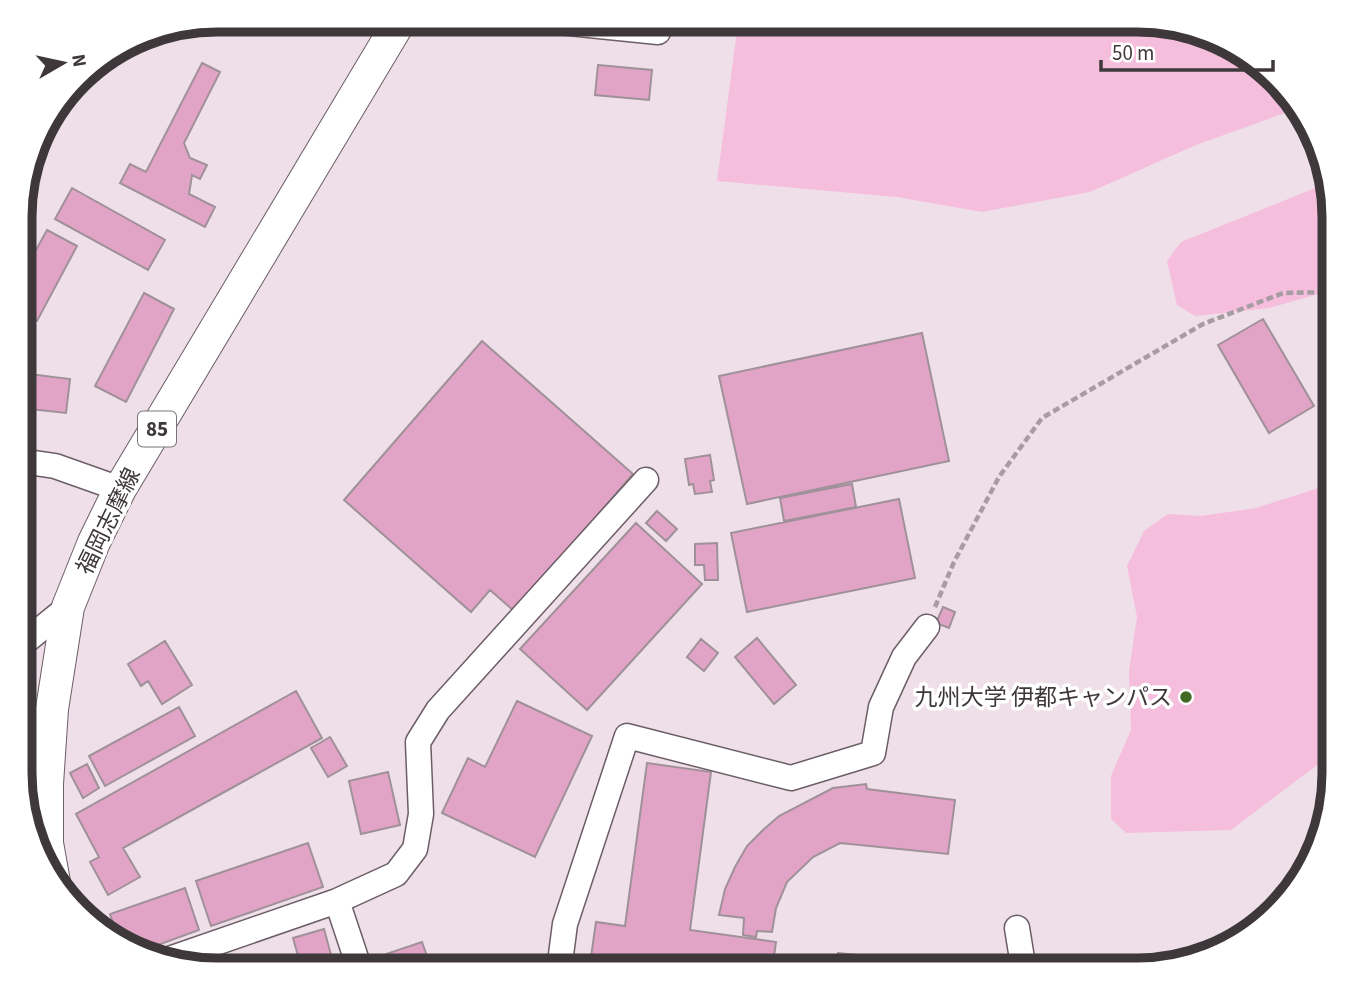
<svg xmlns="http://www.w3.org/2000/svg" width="1353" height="990" viewBox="0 0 1353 990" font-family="'Source Sans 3','Noto Sans JP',sans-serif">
<rect width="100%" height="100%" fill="#efdfe8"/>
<!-- green -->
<path fill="#f6bedd" d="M733 19 1149 20 1257 60 1296 109 1196 145 1090 192 982 212 897 197 717 181 737 31Z
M1328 183 1333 204V290L1269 308 1195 316 1177 305 1167 261 1181 242Z
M1333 459V753L1231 830 1126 833 1111 819V776L1131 730 1129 671 1137 617 1127 566 1144 531 1168 514 1201 516 1256 508 1316 489Z"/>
<!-- building -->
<path fill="#e1a4c6" stroke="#a09199" stroke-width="2" d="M202 63 220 72 184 143 190 158 207 165 200 179 192 175 189 194 215 207 205 227 120 183 130 164 146 172Z
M598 65 652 70 649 100 595 95Z
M72 188 165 240 148 270 55 219Z
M47 230 77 246 37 321 21 312V277Z
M144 293 174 309 126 402 95 386Z
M1263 319 1314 406 1269 433 1218 345Z
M922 333 949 461 747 504 719 376Z
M482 341 633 474 514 611 490 590 471 612 344 500Z
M21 373 70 379 66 413 21 408Z
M710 455 714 480 710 481 712 492 695 494 693 484 689 485 685 459Z
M852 484 856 507 784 521 780 498Z
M899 499 915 578 747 612 731 533Z
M657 511 677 529 666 541 646 523Z
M636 523 702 584 587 710 520 649Z
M717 543 718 580H705L704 565H695V544Z
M943 607 955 612 949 628 936 623Z
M757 638 796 685 774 704 735 657Z
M701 639 718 653 704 671 687 657Z
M165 641 192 685 162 704 148 681 141 686 128 664Z
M296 691 322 738 123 848 140 877 108 895 90 862 99 857 76 814Z
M517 701 592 736 535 857 442 813 468 758 485 767Z
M179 707 195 736 105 786 89 756Z
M330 737 347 766 328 777 311 748Z
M647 763 711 772 690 930 776 942 772 971H589L596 922 625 926Z
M87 764 99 788 83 798 70 773Z
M388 772 400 825 361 834 349 781Z
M866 784 867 789 955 800 948 854 840 843 813 857 787 882 776 908 772 932 757 931 756 937 743 935 744 918 719 915 725 889 735 867 747 846 763 830 779 816 833 788Z
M308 843 323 887 211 926 196 881Z
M185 888 199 930 147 949 118 938 110 914Z
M324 929 334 966 302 970 293 938Z
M422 942 432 970H392L386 954Z
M838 953 929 962 928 971H836Z"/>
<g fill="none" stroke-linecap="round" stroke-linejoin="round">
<!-- minor casing -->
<g stroke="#6c5e66" stroke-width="27">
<path id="minor" d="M530 19 658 32
M21 461 55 466 120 489
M21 645 68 607
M337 901 360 970
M1017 928 1024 971
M172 958 337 901 396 874 415 849 421 814 418 742 438 710 646 480
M559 970 565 924 627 736 791 778 873 753 881 707 904 657 927 627"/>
</g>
<!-- major casing -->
<g stroke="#6c5e66" stroke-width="34">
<path id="major" d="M54 882 47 843V784L52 709 68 607 94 542 120 489 401 19"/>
</g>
<!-- path -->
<path stroke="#a89ca3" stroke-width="4.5" stroke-dasharray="7 3.5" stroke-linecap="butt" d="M935 607 954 562 999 477 1042 418 1203 324 1283 293 1333 292"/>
<!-- minor -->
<use href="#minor" stroke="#fff" stroke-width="24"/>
<!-- major -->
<use href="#major" stroke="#fff" stroke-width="32"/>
</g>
<!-- markers -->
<circle fill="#416924" stroke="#fff" stroke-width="2.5" cx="1186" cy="697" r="7"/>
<g text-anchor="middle" stroke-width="7" stroke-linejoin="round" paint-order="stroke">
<!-- shield labels -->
<rect fill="#fff" stroke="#787476" stroke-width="2" x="138" y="411.5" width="38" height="35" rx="5"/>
<g font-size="21" font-weight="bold" fill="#3e383b">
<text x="157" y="436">85</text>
</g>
<!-- street labels -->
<g font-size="23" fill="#3e383b" stroke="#fff">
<text transform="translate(108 521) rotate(-64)" y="8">福岡志摩線</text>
</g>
<!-- poi labels -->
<g font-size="23" fill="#3e383b" stroke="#fff" text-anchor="end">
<text x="1172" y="705">九州大学 伊都キャンパス</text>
</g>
</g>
<!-- crop -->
<path d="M0 0H1353V990H0ZM217 32H1137A185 185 0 0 1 1322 217V773A185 185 0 0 1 1137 958H217A185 185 0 0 1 32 773V217A185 185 0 0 1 217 32Z" fill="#fff" fill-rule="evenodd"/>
<path fill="none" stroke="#3e383b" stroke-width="9" d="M217 32H1137A185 185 0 0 1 1322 217V773A185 185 0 0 1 1137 958H217A185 185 0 0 1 32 773V217A185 185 0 0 1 217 32Z"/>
<!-- north arrow -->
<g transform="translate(63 63) rotate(81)" stroke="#ffffff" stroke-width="5" paint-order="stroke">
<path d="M0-5L12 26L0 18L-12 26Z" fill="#3e383b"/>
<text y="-10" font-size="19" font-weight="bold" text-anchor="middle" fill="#3e383b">N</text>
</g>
<!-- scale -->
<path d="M1101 60v10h172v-10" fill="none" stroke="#3e383b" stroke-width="3.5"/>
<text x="1112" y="60" font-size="21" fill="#3e383b" stroke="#ffffff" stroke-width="5" paint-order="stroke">50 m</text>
</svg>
